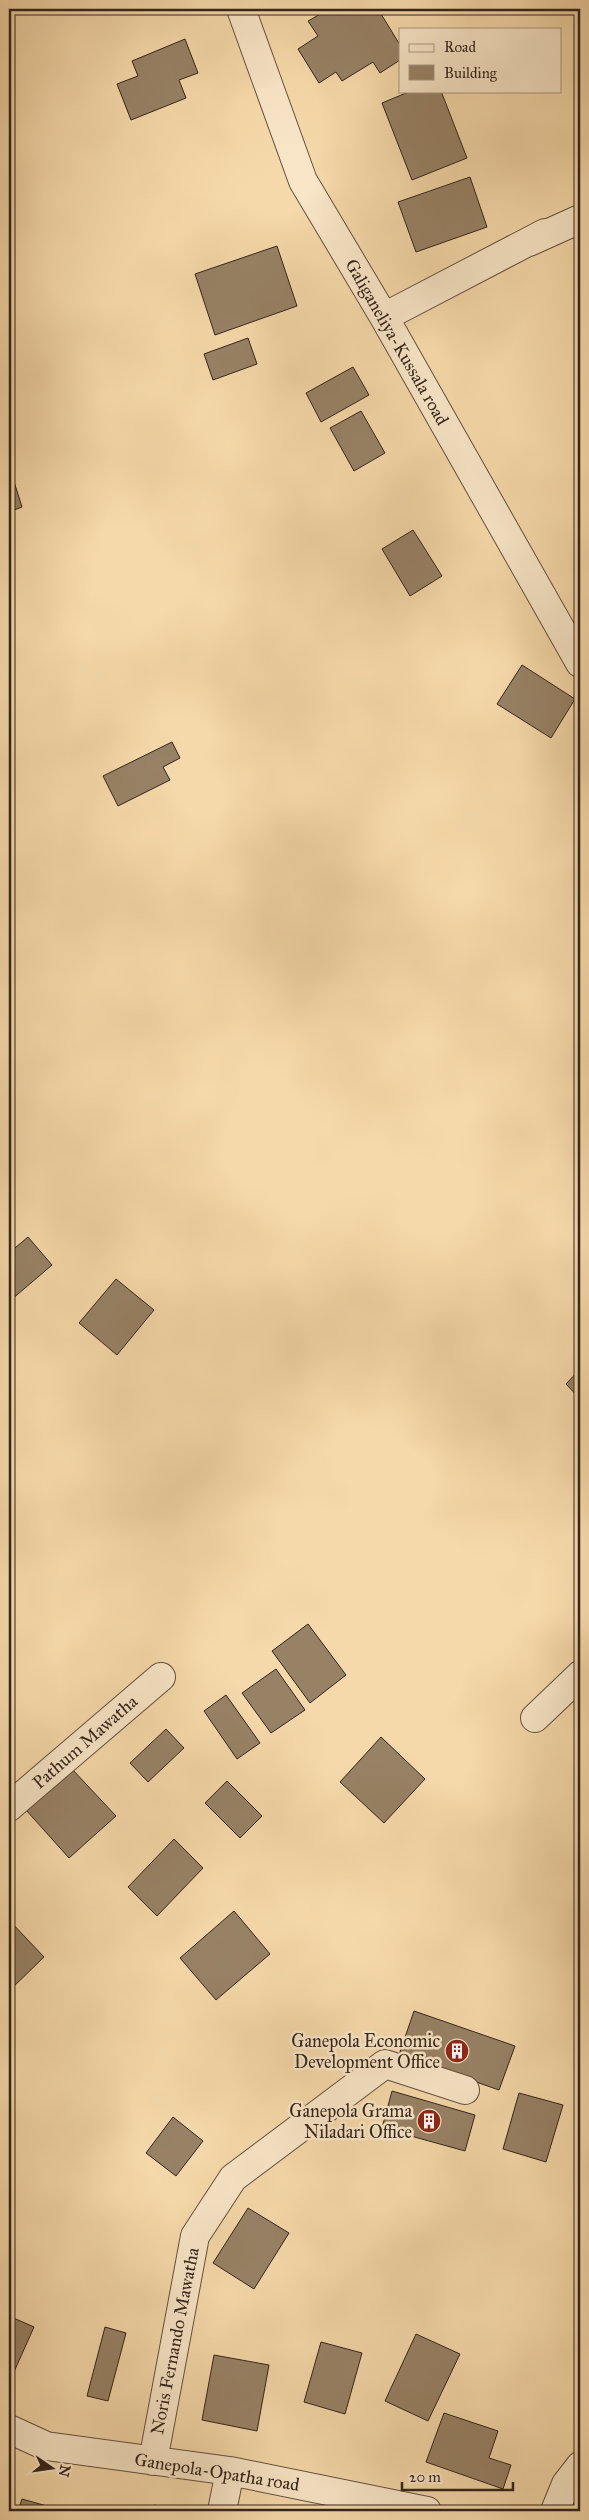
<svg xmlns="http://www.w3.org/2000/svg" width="589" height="2520" viewBox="0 0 589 2520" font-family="'IM FELL Great Primer',serif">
<rect width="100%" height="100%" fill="#f6d9aa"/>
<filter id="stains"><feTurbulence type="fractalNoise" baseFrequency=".004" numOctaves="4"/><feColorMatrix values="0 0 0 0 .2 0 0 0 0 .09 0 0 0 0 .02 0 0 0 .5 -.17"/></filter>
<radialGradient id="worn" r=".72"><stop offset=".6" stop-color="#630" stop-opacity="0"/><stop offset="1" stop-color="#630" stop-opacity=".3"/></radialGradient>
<!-- building -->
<path fill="#988266" stroke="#32241d" d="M329 9H378L400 45V60L380 73 373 62 342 81 336 72 319 83 298 49 318 36 308 21Z
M185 39 198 73 179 80 186 98 131 120 117 84 138 76 132 61Z
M411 91H441L467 158 412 180 382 103Z
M470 177 487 227 416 252 398 202Z
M277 246 297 306 215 335 195 274Z
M248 338 257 364 213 380 204 354Z
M353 367 369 395 321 422 306 393Z
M361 411 385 453 354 471 330 428Z
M11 472 22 507 9 512V473Z
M413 530 442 576 410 596 382 549Z
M522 665 575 699 551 738 497 704Z
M172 742 180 758 163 767 170 780 118 806 103 776Z
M28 1237 52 1265 11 1300 9 1297V1253Z
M116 1279 154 1310 117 1355 79 1323Z
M580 1369V1399L566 1384Z
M308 1624 346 1675 310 1703 272 1651Z
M276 1669 305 1710 271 1733 242 1693Z
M226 1695 260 1743 237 1759 204 1711Z
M166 1729 184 1748 148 1782 130 1763Z
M381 1737 425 1779 384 1823 340 1782Z
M71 1768 116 1816 69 1858 26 1810Z
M227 1781 262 1816 240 1838 205 1803Z
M174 1839 203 1868 157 1916 128 1887Z
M234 1911 270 1954 216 2000 180 1958Z
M9 1920 44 1957 9 1991Z
M414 2011 515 2046 499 2090 399 2055Z
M392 2091 475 2115 465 2151 382 2128Z
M519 2093 563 2105 546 2162 503 2149Z
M173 2117 203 2141 176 2176 146 2153Z
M248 2208 289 2233 254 2289 213 2263Z
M9 2316 34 2327 9 2383Z
M105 2327 126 2333 108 2401 87 2396Z
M416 2334 460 2354 428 2421 385 2401Z
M321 2342 362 2353 345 2414 304 2402Z
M214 2355 269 2365 257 2431 202 2420Z
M444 2413 498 2431 489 2458 511 2465 503 2489 426 2462Z
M22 2499 54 2508 53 2511H18Z
M154 2505 181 2511H152Z"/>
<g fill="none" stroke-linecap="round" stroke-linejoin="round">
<!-- minor casing -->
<g stroke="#635140" stroke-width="30">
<path id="minor" d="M241 9 303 181 384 317 580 663
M529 242 580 219
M384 317 545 233
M535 1718 580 1675
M9 1807 161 1677
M9 2429 46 2446 230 2471 427 2511
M153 2461 195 2236 233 2178 385 2064 465 2090
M222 2511 230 2471
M555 2511 566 2484 580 2466"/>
</g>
<!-- minor -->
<use href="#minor" stroke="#f9e6c8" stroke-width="28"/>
</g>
<!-- icons -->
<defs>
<g id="building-disc" transform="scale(1.25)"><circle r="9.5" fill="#8f2418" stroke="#f9e6c8"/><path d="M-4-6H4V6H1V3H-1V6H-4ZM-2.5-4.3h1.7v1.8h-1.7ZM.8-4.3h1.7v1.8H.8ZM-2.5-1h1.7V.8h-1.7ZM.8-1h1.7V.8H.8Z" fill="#fff"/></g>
</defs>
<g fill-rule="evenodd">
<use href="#building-disc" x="457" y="2051"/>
<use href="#building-disc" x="429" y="2121"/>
</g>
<g text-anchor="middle" stroke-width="5" stroke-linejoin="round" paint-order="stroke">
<!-- street labels -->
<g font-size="18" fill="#32241d" stroke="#f9e6c8">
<text transform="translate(397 342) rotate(60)" y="6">Galiganeliya-Kussala road</text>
<text transform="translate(85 1742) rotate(-41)" y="6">Pathum Mawatha</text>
<text transform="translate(175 2341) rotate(-79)" y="6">Noris Fernando Mawatha</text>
<text transform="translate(217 2472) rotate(9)" y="6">Ganepola-Opatha road</text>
</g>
<!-- poi labels -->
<g font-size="18" fill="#32241d" stroke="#f9e6c8" text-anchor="end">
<text x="440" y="2047">Ganepola Economic<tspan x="440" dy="21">Development Office</tspan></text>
<text x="412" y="2117">Ganepola Grama<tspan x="412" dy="21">Niladari Office</tspan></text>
</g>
</g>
<!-- margin -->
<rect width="589" height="2520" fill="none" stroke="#f6d9aa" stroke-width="30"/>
<rect x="10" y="10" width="569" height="2500" fill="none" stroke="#32241d" stroke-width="2.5"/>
<rect x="15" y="15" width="559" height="2490" fill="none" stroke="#32241d"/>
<!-- legend -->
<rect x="399" y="28" width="162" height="65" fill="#f9e6c8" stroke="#a99884"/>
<rect x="409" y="44" width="25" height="8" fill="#f9e6c8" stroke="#a99884"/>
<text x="444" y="52" font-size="15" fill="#32241d">Road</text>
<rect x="409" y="65" width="25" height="15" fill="#988266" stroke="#a99884"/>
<text x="444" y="78" font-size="15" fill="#32241d">Building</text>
<!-- north arrow -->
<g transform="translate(52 2468) rotate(103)" stroke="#f9e6c8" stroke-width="4" paint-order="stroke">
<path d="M0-4L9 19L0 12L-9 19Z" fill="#32241d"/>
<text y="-8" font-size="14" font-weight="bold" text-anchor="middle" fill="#32241d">N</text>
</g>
<!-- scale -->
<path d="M402 2482v8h111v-8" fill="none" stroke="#32241d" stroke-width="2.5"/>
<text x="409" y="2482" font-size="15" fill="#32241d" stroke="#f9e6c8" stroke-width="4" paint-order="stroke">20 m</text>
<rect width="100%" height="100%" filter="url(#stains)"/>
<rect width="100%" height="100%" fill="url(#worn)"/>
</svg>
